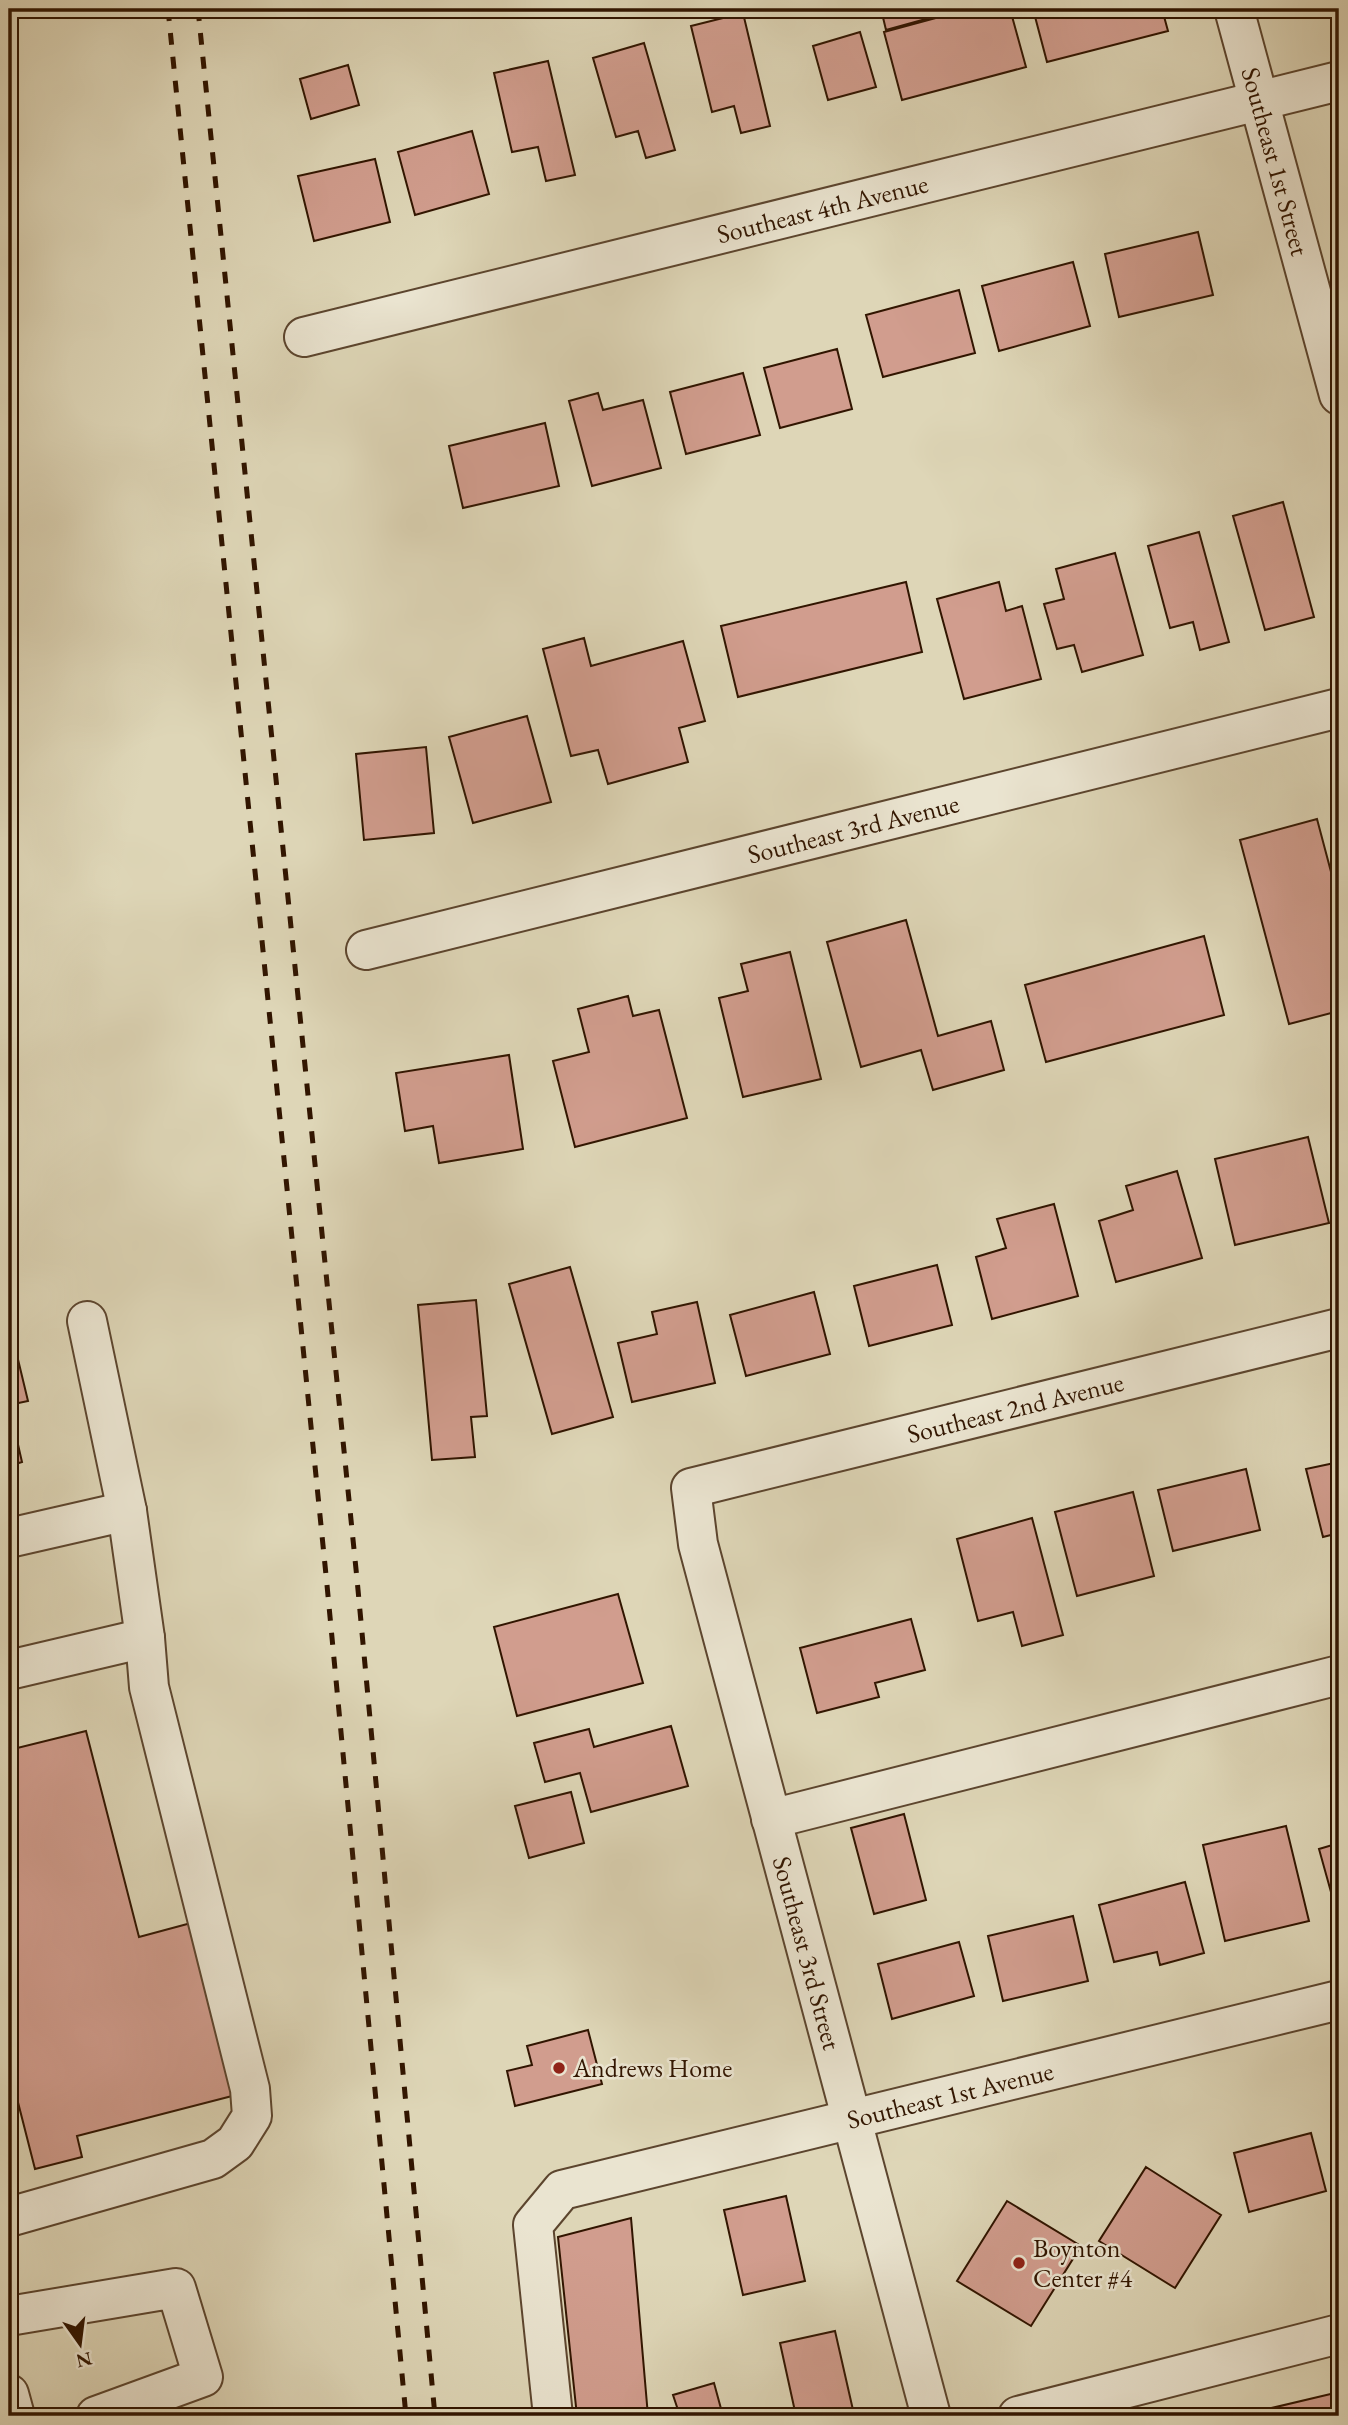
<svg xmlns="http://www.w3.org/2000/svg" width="1348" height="2425" viewBox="0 0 1348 2425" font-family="'EB Garamond',serif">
<rect width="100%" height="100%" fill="#ded6b7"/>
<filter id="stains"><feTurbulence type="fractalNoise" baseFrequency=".00286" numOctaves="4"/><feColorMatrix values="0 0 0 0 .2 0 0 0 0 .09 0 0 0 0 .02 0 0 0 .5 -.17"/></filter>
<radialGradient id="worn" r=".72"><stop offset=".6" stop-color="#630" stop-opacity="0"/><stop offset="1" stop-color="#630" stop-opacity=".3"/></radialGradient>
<!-- building -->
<path fill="#d19d8e" stroke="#311500" stroke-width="2" d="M881 9H943L944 14 886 30Z
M969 9H1010L1026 67 902 100 884 32Z
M1033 9H1162L1168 31 1047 62Z
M743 13 770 126 741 133 734 106 712 112 691 26Z
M860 32 876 87 828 100 813 46Z
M644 43 675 150 646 158 638 131 616 137 593 58Z
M548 61 575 175 546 181 538 147 512 152 494 73Z
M348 65 359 105 311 119 300 79Z
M472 131 489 194 415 215 398 152Z
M375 159 390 222 314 241 298 176Z
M1198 232 1213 295 1119 317 1105 254Z
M1073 262 1090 326 999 351 982 286Z
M959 290 975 353 883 377 866 315Z
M837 349 852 409 780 428 764 368Z
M743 373 760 435 686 454 670 392Z
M598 393 603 410 643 400 661 468 592 486 569 401Z
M545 423 559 486 463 508 449 446Z
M1283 502 1314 617 1265 630 1233 516Z
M1199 532 1229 642 1200 650 1193 622 1170 628 1148 546Z
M1115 553 1143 655 1082 672 1074 645 1057 649 1044 604 1064 599 1056 569Z
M906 582 922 652 738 697 721 626Z
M999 582 1006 611 1022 606 1041 679 964 699 937 599Z
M584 638 591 666 683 641 705 721 679 728 688 762 608 784 598 750 571 756 543 649Z
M527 716 551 802 473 823 449 737Z
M426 747 434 833 364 840 356 754Z
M1317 819 1339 902V1011L1289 1024 1240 840Z
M906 920 938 1036 991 1021 1004 1070 933 1090 921 1050 861 1067 827 942Z
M1204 936 1224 1015 1046 1062 1025 985Z
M790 952 821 1079 743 1097 719 998 748 991 741 964Z
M628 996 633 1016 659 1010 687 1118 575 1147 553 1061 589 1052 578 1009Z
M509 1055 523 1149 439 1163 433 1126 405 1131 396 1073Z
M9 1069 16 1102 9 1104Z
M1308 1137 1329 1223 1235 1245 1215 1159Z
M1177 1171 1202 1258 1116 1282 1099 1221 1133 1210 1126 1186Z
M1054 1204 1078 1296 992 1319 976 1257 1006 1248 997 1219Z
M937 1265 952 1325 869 1346 854 1286Z
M570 1267 613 1417 552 1434 509 1284Z
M814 1292 830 1354 746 1376 730 1315Z
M476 1300 487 1416 471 1417 475 1457 432 1460 418 1305Z
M697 1302 715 1383 632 1402 618 1343 657 1334 652 1312Z
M9 1322 28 1401 9 1405 22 1462 9 1466Z
M1339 1462V1533L1323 1537 1306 1469Z
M1246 1469 1260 1530 1173 1551 1158 1490Z
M1133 1492 1154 1576 1077 1596 1055 1512Z
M1032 1518 1063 1635 1022 1646 1013 1612 978 1621 957 1539Z
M618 1594 643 1683 517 1716 494 1627Z
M911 1619 925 1670 875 1683 879 1697 817 1713 800 1648Z
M671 1726 688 1786 591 1812 580 1773 545 1782 534 1743 589 1729 594 1747Z
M86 1731 139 1937 191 1923 236 2095 77 2136 82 2157 35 2169 9 2067V1750Z
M571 1792 584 1843 529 1858 515 1806Z
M904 1814 926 1900 874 1914 851 1828Z
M1286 1826 1309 1921 1225 1941 1203 1845Z
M1339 1843V1909L1336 1910 1319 1849Z
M1185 1882 1204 1953 1160 1965 1157 1952 1114 1962 1099 1905Z
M1073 1916 1088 1981 1003 2001 988 1936Z
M959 1942 974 1996 892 2019 878 1964Z
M588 2030 602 2084 515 2106 507 2071 532 2065 527 2046Z
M1311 2133 1326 2191 1249 2212 1234 2153Z
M1146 2167 1221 2215 1175 2288 1099 2241Z
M786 2196 805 2281 743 2295 724 2210Z
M1007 2201 1081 2246 1031 2326 957 2281Z
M631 2218 648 2416H577L558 2237Z
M835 2331 853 2410 829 2416H796L780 2343Z
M714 2383 723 2416H680L673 2395Z
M1339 2392V2416H1238Z"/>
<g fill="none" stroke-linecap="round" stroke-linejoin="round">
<!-- minor casing -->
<g stroke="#5c452e" stroke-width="42">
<g id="minor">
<path id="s1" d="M1234 9 1339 395"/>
<path id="s2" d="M304 337 1339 81"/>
<path id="s3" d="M366 950 1339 708"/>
<path d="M9 1538 127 1511"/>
<path d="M9 1670 145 1638"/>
<path d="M771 1819 1339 1675"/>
<path d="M9 2217 213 2159 235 2143 252 2116 250 2089 149 1687 145 1638 127 1511 87 1321"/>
<path d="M9 2316 176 2288 203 2377 96 2416"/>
<path d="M9 2394 15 2416"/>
<path id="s4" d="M553 2416 533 2225 562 2190 1339 2000"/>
<path id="s5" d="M931 2416 698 1544 691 1488 1339 1328"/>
<path d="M1018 2416 1339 2334"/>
</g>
</g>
<!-- minor -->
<use href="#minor" stroke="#eae4d0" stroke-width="38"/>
<!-- rail -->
<path stroke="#311500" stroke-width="5" stroke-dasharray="12 12" stroke-linecap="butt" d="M168 9 327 1585 406 2416
M198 9 357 1579 435 2416"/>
</g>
<!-- markers -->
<g fill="#8f2418" stroke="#eae4d0" stroke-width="2.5">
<circle cx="559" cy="2068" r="7"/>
<circle cx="1019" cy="2263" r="7"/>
</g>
<g text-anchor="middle" stroke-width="5" stroke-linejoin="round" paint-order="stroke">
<!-- street labels -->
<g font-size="26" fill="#311500" stroke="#eae4d0">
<text dy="9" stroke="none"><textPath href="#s1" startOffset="158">Southeast 1st Street</textPath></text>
<text dy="9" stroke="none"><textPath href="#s2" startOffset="534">Southeast 4th Avenue</textPath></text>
<text dy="9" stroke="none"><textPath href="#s3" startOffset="502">Southeast 3rd Avenue</textPath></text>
<text dy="9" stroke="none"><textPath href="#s5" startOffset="1293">Southeast 2nd Avenue</textPath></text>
<text transform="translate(807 1953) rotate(75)" y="9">Southeast 3rd Street</text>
<text dy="9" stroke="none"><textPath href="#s4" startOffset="637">Southeast 1st Avenue</textPath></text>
</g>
<!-- poi labels -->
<g font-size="26" fill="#311500" stroke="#eae4d0" text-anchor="start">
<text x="573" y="2077">Andrews Home</text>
<text x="1033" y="2257">Boynton<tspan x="1033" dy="30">Center #4</tspan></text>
</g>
</g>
<!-- margin -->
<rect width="1348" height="2425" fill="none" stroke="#ded6b7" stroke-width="35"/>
<rect x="10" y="10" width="1327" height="2404" fill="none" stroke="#311500" stroke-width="3.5"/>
<rect x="18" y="18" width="1313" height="2390" fill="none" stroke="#311500" stroke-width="2"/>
<!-- north arrow -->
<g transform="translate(80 2344) rotate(166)" stroke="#eae4d0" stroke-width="5" paint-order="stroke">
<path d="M0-5L12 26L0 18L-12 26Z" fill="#311500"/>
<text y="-10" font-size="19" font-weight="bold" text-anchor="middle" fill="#311500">N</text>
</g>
<rect width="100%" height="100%" filter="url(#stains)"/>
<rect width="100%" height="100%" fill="url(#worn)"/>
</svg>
